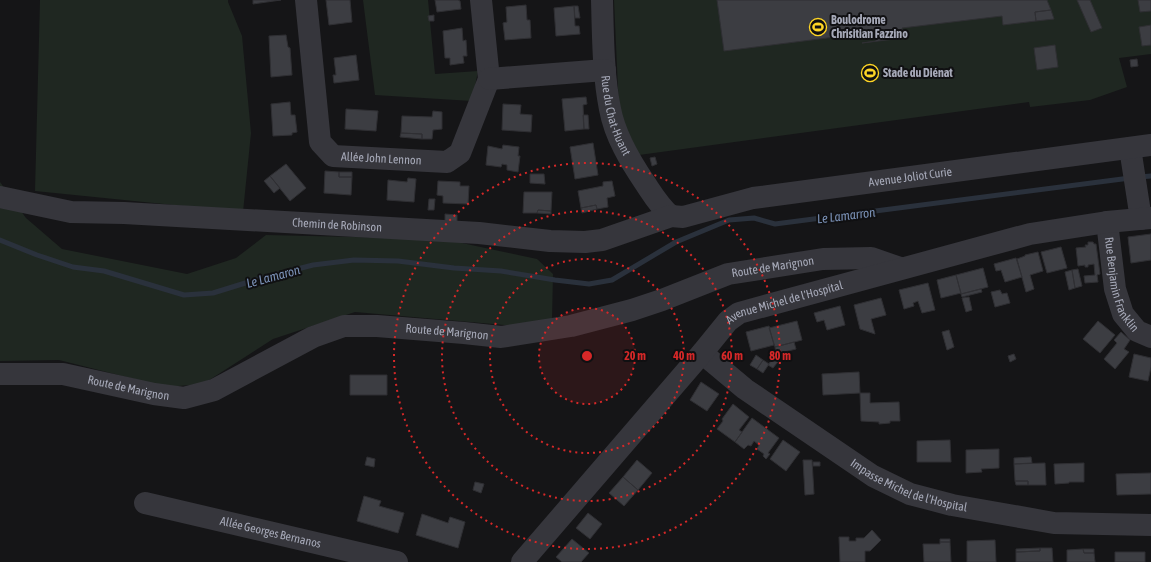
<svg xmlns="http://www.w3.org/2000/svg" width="1151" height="562" viewBox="0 0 1151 562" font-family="'Asap Condensed',sans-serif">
<rect width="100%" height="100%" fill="#151517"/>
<!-- green -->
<path fill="#1f2721" d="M40 0H228V2L242 36 251 133 243 212 35 191Z
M363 0H428L435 74 478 71 472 101 375 95Z
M614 0H1151V54L1119 58 1127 87 1090 100 1030 107 1029 102 639 155 626 129 620 112 618 89Z
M0 182 26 218 62 249 187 274 236 258 266 235 443 239 537 259 553 274 552 320 515 326 355 312 273 339 203 384 166 387 59 360 0 361Z"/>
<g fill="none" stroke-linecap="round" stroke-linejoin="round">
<!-- stream -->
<path stroke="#2a313c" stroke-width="5" d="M1140 177 1151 176
M0 240 37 255 73 267 104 271 184 295 213 293 255 280 313 265 354 260 398 261 454 268 501 271 555 280 589 284 612 280 676 242 729 220 754 218 775 224 1130 178"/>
</g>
<!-- building -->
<path fill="#3c3d42" stroke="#2f2f33" d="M253 0H281L253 4Z
M326 0H350L352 22 329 25Z
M435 0H458L460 1 461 9 437 12Z
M717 0H1047L1051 10 1035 12 1036 21 1003 25 1002 16 902 28 903 38 862 43 876 41 875 32 724 51Z
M1077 0H1090L1102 28 1091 32Z
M1138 0H1151V11L1140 12Z
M526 5 527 20H530L531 38 505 40 503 23 507 22 506 7Z
M574 6H578L580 18H575Z
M574 6 575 26H579L580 34 556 36 554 8Z
M1051 10 1054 19 1036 21 1035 12Z
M434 15V21H429L428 16Z
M1151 25V45L1142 46 1139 27Z
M462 28 463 41 466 40 467 56H463L464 63 450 65V58H445L443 31Z
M286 35 288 47 290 48 292 75 271 77 269 36Z
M1055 45 1058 67 1037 70 1034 48Z
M356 55 359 80 334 83 333 75H336L334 58Z
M1137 59 1138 66 1131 67 1130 60Z
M586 97 587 104 583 105 584 129 565 131 562 99Z
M290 102 291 115H295L297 132 292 133V135L273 136 271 104Z
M503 104 521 105 520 114 532 115 531 132 502 130Z
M346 109 378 111 376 131 345 129Z
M433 111 442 112V129L433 130 432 139H422V134L401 133 402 116 432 117Z
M583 115H588L589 129H584Z
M401 133 422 134V139L400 137Z
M593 143 598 175 575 179 570 147Z
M503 145 519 147 518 156H520L518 172 507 170V165L502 164 501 167 486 165 488 146 502 149Z
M655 157 657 164 652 166 650 158Z
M286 164 306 188 290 201 270 176Z
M325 171 339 172V177H352L351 195 324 193Z
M339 172H352V177H339Z
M530 174H544L545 184 530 183Z
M270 176 280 188 274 193 264 181Z
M408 178 416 179 414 202 387 200 388 180 407 182Z
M438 181 460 182V186H469L468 204 443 203V196L437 195Z
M612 181 615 196 607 198 608 207 597 209 596 205 581 208 578 191 603 186V182Z
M524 192H552L551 211 538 210 537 213H523Z
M429 199H435L434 210H428Z
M596 205 597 209 582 213 581 208Z
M538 210 551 211V214L537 213Z
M445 214 457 215V222H445Z
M1151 234V260L1131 263 1128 237Z
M1088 242H1093L1094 244H1096L1100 274 1097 275 1098 282 1085 283 1084 276 1095 275 1094 264 1088 265V267H1085V265L1078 266 1076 248 1086 247 1085 245H1088Z
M1061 247 1067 268 1047 273 1041 252Z
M1038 252 1043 271 1030 275 1034 289 1026 292 1017 259 1025 256V255Z
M1016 258 1022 277 1005 282 1001 270 996 271 994 264Z
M983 268 988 287 961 294 956 275Z
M1078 269 1082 286 1075 288 1072 270Z
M1072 270 1075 288 1069 290 1065 272Z
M956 275 961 293 941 298 937 280Z
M928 283 935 310 922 313 918 301 913 303 914 306 904 309 899 290Z
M981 289 982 292 962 297 961 294Z
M1000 290 1002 294 1007 293 1010 303 995 307 991 292Z
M969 297 972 310 966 312 962 298Z
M881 298 886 315 871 319 875 334 860 329 854 305Z
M840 306 845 325 827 330 824 320 817 322 814 313Z
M797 321 802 340 775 347 769 328Z
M1098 321 1115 335 1100 353 1083 339Z
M769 326 774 345 751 351 746 332Z
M949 330 954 347 947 350 942 332Z
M1121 332 1130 340 1124 349 1129 352 1115 369 1104 359 1117 343 1114 340Z
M794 342 796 349 776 354 775 347Z
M776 354 781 358 773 368 768 365Z
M1014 354 1016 359 1010 362 1008 356Z
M1134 354 1151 358V367L1148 381 1129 377Z
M756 355 763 360 757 369 750 365Z
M763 360 769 364 763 373 757 369Z
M859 372 860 393 823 395 822 374Z
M350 375H387V395H350Z
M701 382 719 394 707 411 690 400Z
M860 393H870V403L899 402 900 421H890V423L879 424V422L861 421Z
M733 404 749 417 739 430 742 432 735 442 717 429 723 421 722 419Z
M752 418 779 438 768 453 770 454 766 459 763 456 764 454 757 449 759 445 754 441 751 446 748 445 744 449 735 442Z
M783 440 800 452 786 471 770 459Z
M950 440 951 462H917V441Z
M999 449V468L981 469 982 472 966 473V450Z
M367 457 375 459 374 467 365 465Z
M1031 457 1032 463 1014 464V458Z
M637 460 652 473 638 490 623 477Z
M803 460H812L814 494 805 495Z
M813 462H820V466H813Z
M1045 463 1046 485H1028V481H1015L1014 464Z
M1084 463V482H1069V483L1055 484 1054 464Z
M1151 473V494L1117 495 1116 474Z
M623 477 638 490 624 506 609 493Z
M1015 481H1028V485H1016Z
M475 482 484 484 481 493 473 490Z
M364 496 381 501 379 506 404 513 398 533 357 521Z
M588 513 602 524 590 539 576 528Z
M422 514 448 523 450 517 465 522 458 548 416 535Z
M872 530 881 540 870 551H865V562H840L839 537H849V541H856V538H864Z
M572 539 589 553 581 562H562L556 557Z
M940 539H950V542H940Z
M995 540 996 562H967V541Z
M940 542H950L951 562H924L923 544H940Z
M1040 548H1052L1053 562H1016V552L1040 551Z
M1040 548V551L1016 552V549Z
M1083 549H1094V553H1084Z
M1083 549 1084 553H1094L1095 562H1067V550Z
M1115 552H1145V562H1115Z"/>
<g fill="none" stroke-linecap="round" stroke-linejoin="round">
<!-- minor -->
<g stroke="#36363c" stroke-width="22">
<path id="s1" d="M306 0 320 142 333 156 447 162 460 153 489 79 481 0"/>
<path id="s2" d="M602 0C603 36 603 74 610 109 615 136 630 161 645 183 653 195 660 207 671 216"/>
<path d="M489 79 605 70"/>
<path d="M1130 148 1141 219"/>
<path id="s3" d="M0 197 71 212 124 213 479 233 550 241 585 242 602 240 671 216 683 217 753 198 1151 145"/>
<path id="s4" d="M1107 222 1115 289 1123 314 1137 331 1151 337"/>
<path id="s5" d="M702 353 745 389 873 476 910 494 952 505 1054 523 1151 525"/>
<path id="s6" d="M0 374H63L154 394 184 398 214 390 313 337 344 326H377L464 333 501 337 571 326 632 310 662 300 728 274 823 259 871 258 900 268"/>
<path id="s7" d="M145 503 397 562"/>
<path id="s8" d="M522 562 702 353 728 321 739 313 1030 234 1107 222 1151 218"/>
</g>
</g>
<!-- distance rings -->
<circle cx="587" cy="356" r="48" fill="#d62828" fill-opacity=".12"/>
<g fill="none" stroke="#d62828" stroke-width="2" stroke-dasharray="2 4">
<circle cx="587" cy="356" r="48"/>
<circle cx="587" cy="356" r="97"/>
<circle cx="587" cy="356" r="145"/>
<circle cx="587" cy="356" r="193"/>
</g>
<!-- icons -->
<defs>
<g id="stadium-ring" transform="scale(0.9)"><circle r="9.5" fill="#101012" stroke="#ffd625" stroke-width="1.5"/><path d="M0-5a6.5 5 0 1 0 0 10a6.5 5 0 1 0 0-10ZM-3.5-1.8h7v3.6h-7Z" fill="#ffd625"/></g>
</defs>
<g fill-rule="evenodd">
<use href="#stadium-ring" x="818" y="27"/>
<use href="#stadium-ring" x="870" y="73"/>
</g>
<g text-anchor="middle" stroke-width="4" stroke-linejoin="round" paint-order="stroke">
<!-- poi labels -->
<g font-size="12" font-weight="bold" fill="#a6a9b8" stroke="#101012" text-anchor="start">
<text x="831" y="24">Boulodrome<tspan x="831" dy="14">Chrisitian Fazzino</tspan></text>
<text x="883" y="77">Stade du Diénat</text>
</g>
<!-- street labels -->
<g font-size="12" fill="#a6a9b8" stroke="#101012">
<text dy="4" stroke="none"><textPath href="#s2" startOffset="117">Rue du Chat-Huant</textPath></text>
<text dy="4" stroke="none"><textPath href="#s1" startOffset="210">Allée John Lennon</textPath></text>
<text dy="4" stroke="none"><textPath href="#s3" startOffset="921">Avenue Joliot Curie</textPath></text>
<text dy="4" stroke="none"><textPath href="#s3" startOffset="339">Chemin de Robinson</textPath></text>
<text dy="4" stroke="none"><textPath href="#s6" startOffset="802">Route de Marignon</textPath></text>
<text dy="4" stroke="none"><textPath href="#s4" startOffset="65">Rue Benjamin Franklin</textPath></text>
<text dy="4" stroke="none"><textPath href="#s8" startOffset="377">Avenue Michel de l'Hospital</textPath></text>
<text dy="4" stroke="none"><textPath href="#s6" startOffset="466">Route de Marignon</textPath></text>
<text dy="4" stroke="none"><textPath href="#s6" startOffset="130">Route de Marignon</textPath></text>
<text dy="4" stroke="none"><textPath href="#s5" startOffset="248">Impasse Michel de l'Hospital</textPath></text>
<text dy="4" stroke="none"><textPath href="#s7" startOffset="129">Allée Georges Bernanos</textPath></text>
</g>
<!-- water labels -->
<g font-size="13" font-style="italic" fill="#7a91b6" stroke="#101012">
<text transform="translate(846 215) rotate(-7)" y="5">Le Lamarron</text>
<text transform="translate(273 276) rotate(-15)" y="5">Le Lamaron</text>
</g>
</g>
<circle cx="587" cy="356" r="6" fill="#d62828" stroke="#101012" stroke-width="2"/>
<g font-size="12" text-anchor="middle" font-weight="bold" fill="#d62828" stroke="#101012" stroke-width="4" stroke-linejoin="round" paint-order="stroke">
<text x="635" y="360">20 m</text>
<text x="684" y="360">40 m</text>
<text x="732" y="360">60 m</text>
<text x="780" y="360">80 m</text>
</g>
</svg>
